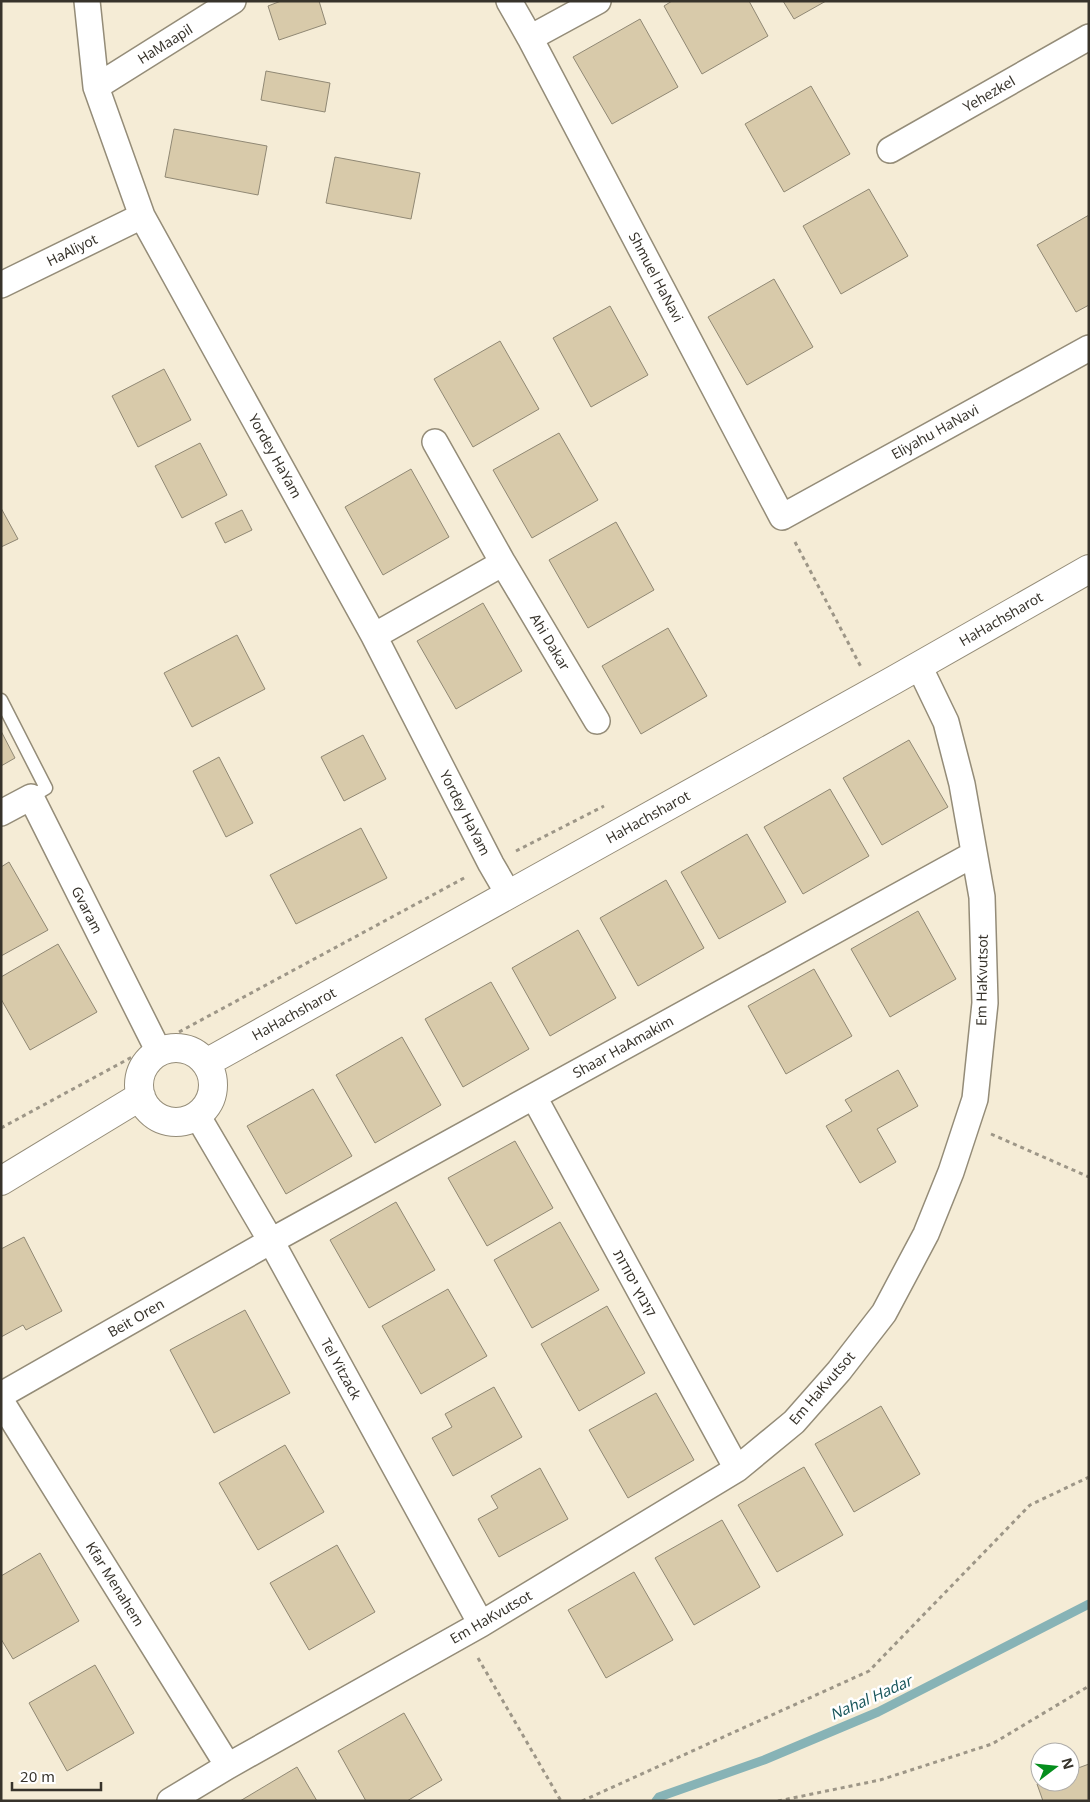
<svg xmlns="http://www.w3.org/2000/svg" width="1090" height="1802" viewBox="0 0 1090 1802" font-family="Georgia,'Noto Sans Hebrew',serif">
<rect width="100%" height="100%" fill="#f5ecd6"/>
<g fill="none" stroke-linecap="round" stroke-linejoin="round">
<!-- stream -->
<path stroke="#87b3b6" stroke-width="9" d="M656 1801 659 1797 764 1760 878 1712 1089 1604"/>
</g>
<!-- building -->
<path fill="#d8caaa" stroke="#908874" d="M281 1H319L326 24 279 40 268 6Z
M672 1H749L768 36 702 74 664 6Z
M783 1H826L794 19Z
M640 19 678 87 612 124 573 57Z
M266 71 330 83 325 112 261 100Z
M811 86 850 154 784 192 745 124Z
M174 129 267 146 258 195 165 177Z
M335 157 420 173 411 219 326 203Z
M869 189 908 256 841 294 803 226Z
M1089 215V305L1076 312 1037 245Z
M774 279 813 347 747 385 708 317Z
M610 306 648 375 591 407 553 338Z
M500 341 539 409 473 447 434 379Z
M164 369 191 420 138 447 112 396Z
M559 433 598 500 532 538 493 470Z
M200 443 227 495 182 518 155 466Z
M411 469 449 537 383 575 345 507Z
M1 508 18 539 1 547Z
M242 510 252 530 225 543 215 523Z
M616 522 654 590 588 628 549 560Z
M483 603 522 671 456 709 417 641Z
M668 628 707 696 641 734 602 666Z
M237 635 265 689 192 727 164 673Z
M1 731 15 758 1 766Z
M363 735 386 779 344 801 321 757Z
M909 740 948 807 882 845 843 778Z
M219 757 253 823 226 837 193 771Z
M830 789 869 856 803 894 764 827Z
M361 828 387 878 296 924 270 875Z
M747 834 786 902 719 939 681 872Z
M9 862 48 930 1 956V867Z
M666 880 704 948 638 986 600 918Z
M918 911 956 979 890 1017 851 949Z
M578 930 616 998 550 1036 512 968Z
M58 944 97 1012 30 1050 1 999V977Z
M814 969 852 1036 786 1074 748 1006Z
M491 982 529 1049 463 1087 425 1019Z
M402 1037 441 1105 375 1143 336 1075Z
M898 1070 918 1106 877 1129 896 1162 860 1183 826 1126 852 1111 845 1100Z
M313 1089 352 1156 286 1194 247 1126Z
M515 1141 553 1208 487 1246 448 1178Z
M396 1202 435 1270 369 1308 330 1240Z
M560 1222 599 1290 532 1328 494 1260Z
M24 1237 62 1311 26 1330 23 1325 1 1337V1249Z
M448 1289 487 1356 421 1394 382 1326Z
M607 1306 645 1373 579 1411 541 1344Z
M245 1310 290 1393 214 1433 170 1350Z
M494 1387 522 1437 453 1476 432 1438 452 1427 445 1414Z
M656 1393 694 1460 628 1498 589 1430Z
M881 1406 920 1474 854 1512 815 1444Z
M285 1445 324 1512 258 1550 219 1483Z
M804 1467 843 1535 777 1572 738 1505Z
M540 1468 568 1519 499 1557 478 1519 498 1508 491 1496Z
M722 1520 760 1587 694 1625 655 1558Z
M337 1545 375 1612 309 1650 270 1583Z
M40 1553 79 1621 13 1659 1 1639V1576Z
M634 1572 673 1640 606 1678 568 1610Z
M95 1665 134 1733 67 1771 29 1703Z
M404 1713 442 1780 407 1801H366L338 1751Z
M1089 1764V1801H1043L1037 1784 1041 1782H1070V1771Z
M297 1767 317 1801H240Z"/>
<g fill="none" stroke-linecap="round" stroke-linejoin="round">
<!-- service casing -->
<g stroke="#948c78" stroke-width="15">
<path id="service" d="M1 700 46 788 31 797"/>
</g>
<!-- minor casing -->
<g stroke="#948c78" stroke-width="28">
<path id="minor" d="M87 1 96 87 142 216 374 636 491 864 509 895
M509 1 530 38 782 517 1089 348
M530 38 598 1
M96 87 233 1
M890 150 1089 37
M1 285 142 216
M435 442 503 563
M374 636 503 563 597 721
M1 813 31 797 159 1052
M534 1097 737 1469
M197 1115 271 1241 481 1624
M1 1395 271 1241 974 854
M1 1401 228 1766
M170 1801 228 1766 481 1624 737 1469 794 1422 839 1371 884 1313 926 1234 951 1172 975 1099 985 1003 982 897 962 784 946 722 919 666"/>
</g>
<!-- tertiary casing -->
<g stroke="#948c78" stroke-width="30">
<path id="tertiary" d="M139 1085a37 37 0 1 1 74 0a37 37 0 1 1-74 0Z
M206 1063 894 680 1089 569
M1 1181 141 1096"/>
</g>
<!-- path -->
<path stroke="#9d9687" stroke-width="3" stroke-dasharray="4 4" stroke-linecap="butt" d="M795 542 861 667
M516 851 604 806
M179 1032 466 877
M1 1128 132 1057
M991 1134 1089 1177
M478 1658 561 1801
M582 1801 869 1671 1030 1505 1089 1477
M778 1801 880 1780 992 1744 1089 1686"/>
<!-- service -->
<use href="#service" stroke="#fff" stroke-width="12"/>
<!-- minor -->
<use href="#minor" stroke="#fff" stroke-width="25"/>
<!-- tertiary -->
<use href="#tertiary" stroke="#fff" stroke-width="28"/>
</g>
<g text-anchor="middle" stroke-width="5" stroke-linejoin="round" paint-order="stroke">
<!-- street labels -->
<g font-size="14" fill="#37332b" stroke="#fff">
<text transform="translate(165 44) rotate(-32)" y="5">HaMaapil</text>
<text transform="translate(989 94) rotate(-30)" y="5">Yehezkel</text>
<text transform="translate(72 250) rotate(-26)" y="5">HaAliyot</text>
<text transform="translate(656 277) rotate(62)" y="5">Shmuel HaNavi</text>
<text transform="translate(935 432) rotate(-29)" y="5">Eliyahu HaNavi</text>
<text transform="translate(275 456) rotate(61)" y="5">Yordey HaYam</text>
<text transform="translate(1001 619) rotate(-30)" y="5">HaHachsharot</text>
<text transform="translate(550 642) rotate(59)" y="5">Ahi Dakar</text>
<text transform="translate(465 813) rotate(63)" y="5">Yordey HaYam</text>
<text transform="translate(648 817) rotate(-29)" y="5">HaHachsharot</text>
<text transform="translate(87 910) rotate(63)" y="5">Gvaram</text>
<text transform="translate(982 980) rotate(-89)" y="5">Em HaKvutsot</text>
<text transform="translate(294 1014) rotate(-29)" y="5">HaHachsharot</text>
<text transform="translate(623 1047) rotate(-29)" y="5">Shaar HaAmakim</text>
<text transform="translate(635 1283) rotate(61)" y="5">קיבוץ יסודות</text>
<text transform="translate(136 1318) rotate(-30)" y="5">Beit Oren</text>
<text transform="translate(341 1369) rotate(61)" y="5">Tel Yitzack</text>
<text transform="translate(822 1388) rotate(-49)" y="5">Em HaKvutsot</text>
<text transform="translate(115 1584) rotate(58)" y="5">Kfar Menahem</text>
<text transform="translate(491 1617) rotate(-30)" y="5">Em HaKvutsot</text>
</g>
<!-- water labels -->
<g font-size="15" font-style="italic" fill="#19565b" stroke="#fff">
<text transform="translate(871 1698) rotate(-24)" y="5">Nahal Hadar</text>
</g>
</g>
<!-- border -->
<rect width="1090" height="1802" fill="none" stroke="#37332b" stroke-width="5"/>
<!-- north arrow -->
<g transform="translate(1055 1767) rotate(74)"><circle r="24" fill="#ffffff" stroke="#afadaa"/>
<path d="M0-4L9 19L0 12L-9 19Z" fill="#058e1d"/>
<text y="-8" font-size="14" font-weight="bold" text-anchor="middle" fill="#37332b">N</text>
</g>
<!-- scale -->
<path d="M12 1782v8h89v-8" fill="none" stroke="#37332b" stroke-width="2.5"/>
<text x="20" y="1782" font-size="15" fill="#37332b" stroke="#ffffff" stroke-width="4" paint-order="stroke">20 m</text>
</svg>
